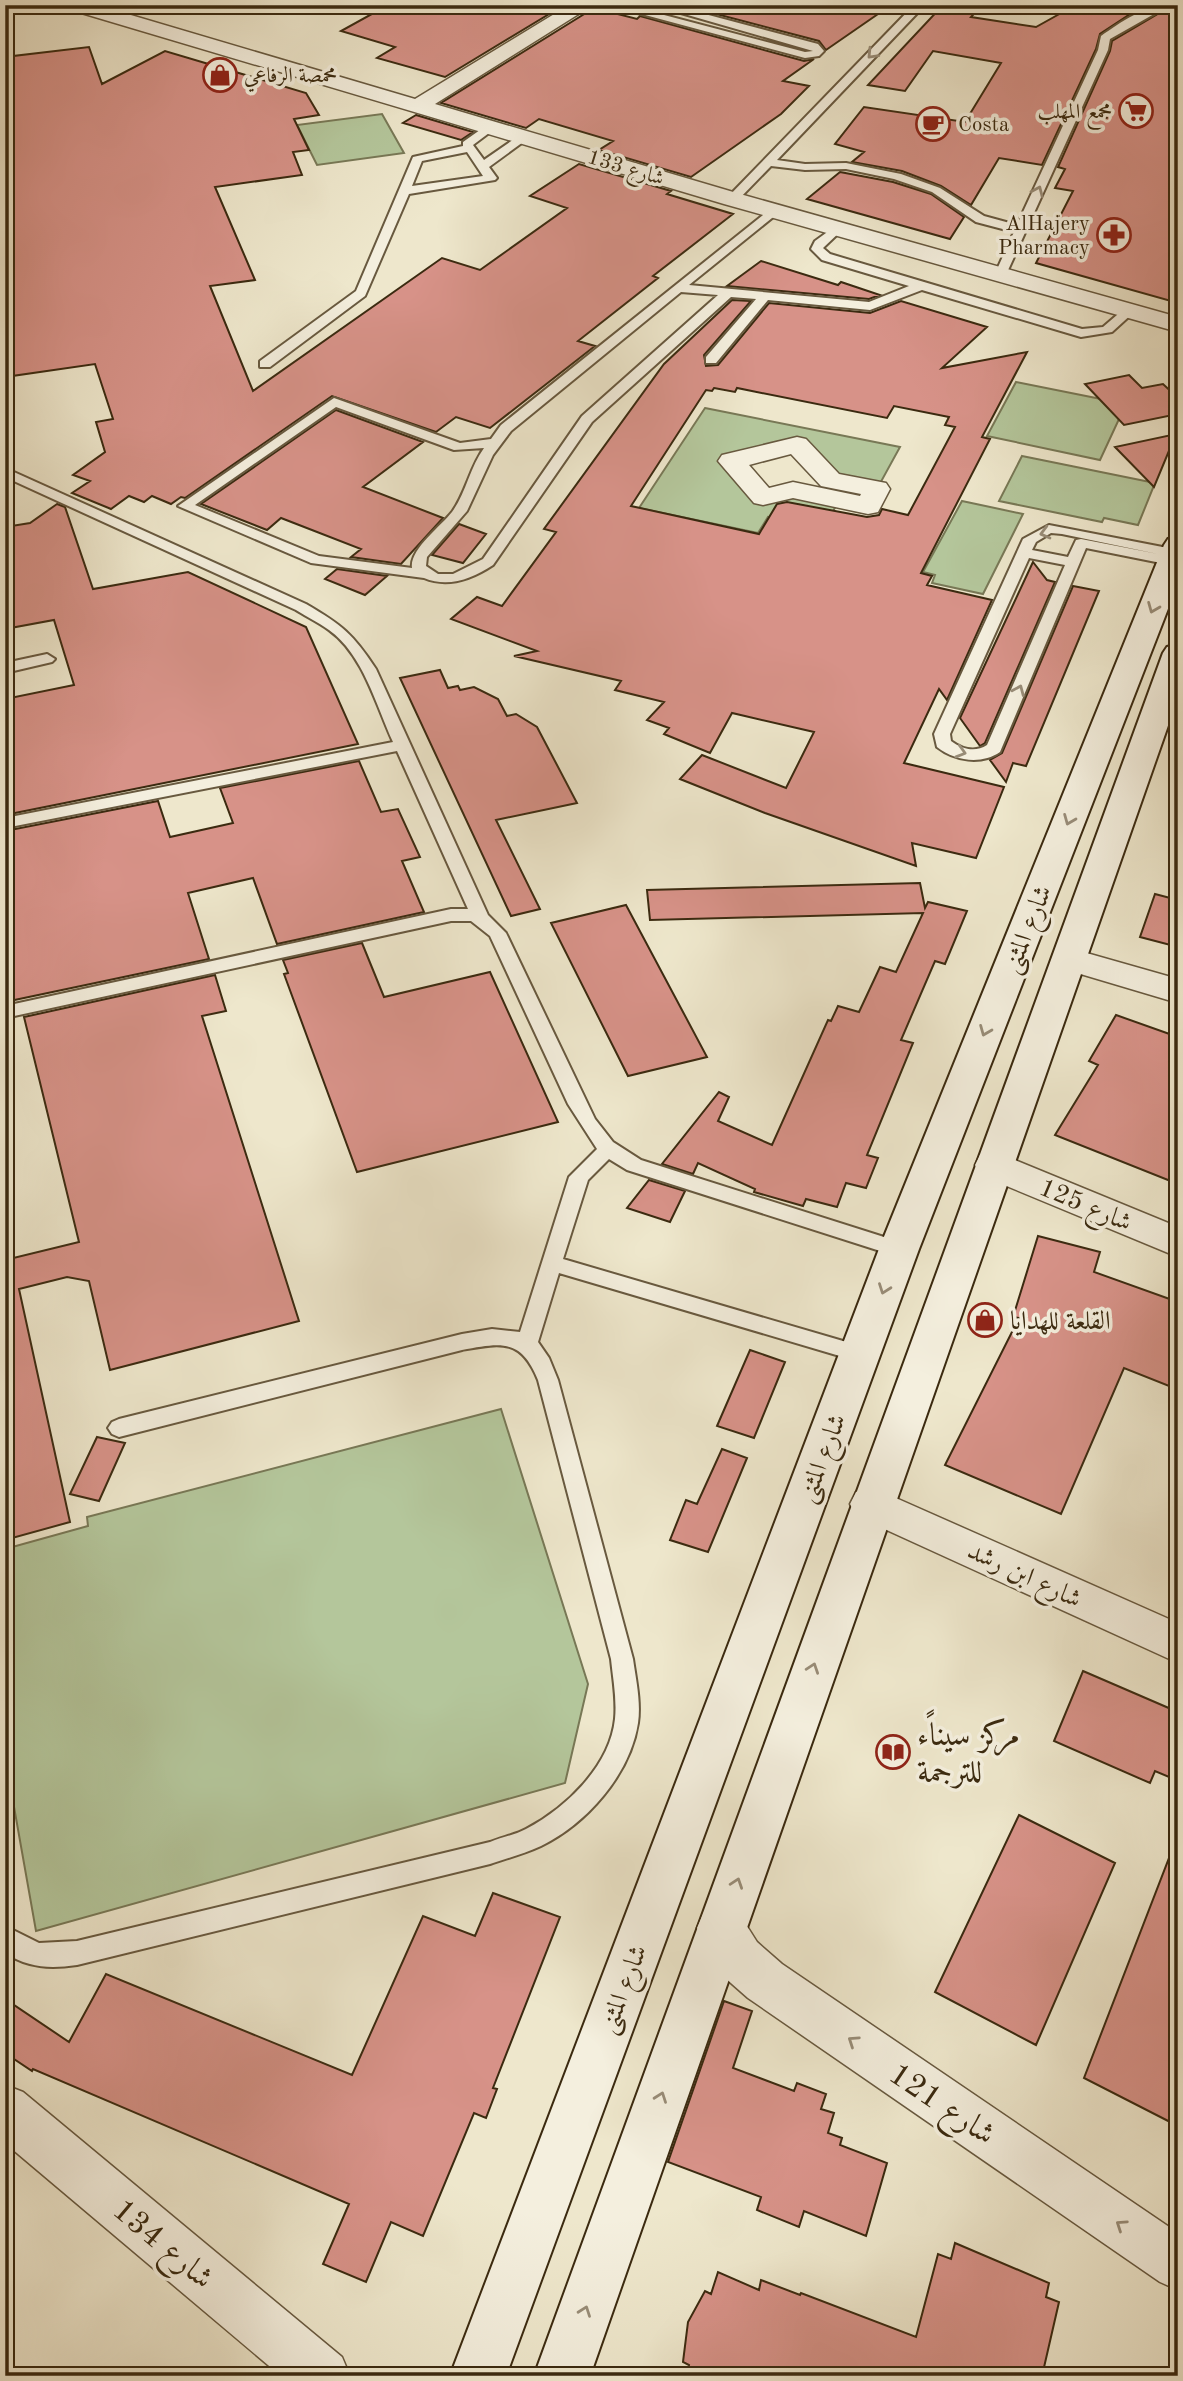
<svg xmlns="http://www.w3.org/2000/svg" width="1183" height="2381" viewBox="0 0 1183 2381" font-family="'Old Standard TT',Amiri,serif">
<rect width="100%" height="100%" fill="#eee7cc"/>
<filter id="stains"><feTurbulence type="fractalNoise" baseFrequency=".00286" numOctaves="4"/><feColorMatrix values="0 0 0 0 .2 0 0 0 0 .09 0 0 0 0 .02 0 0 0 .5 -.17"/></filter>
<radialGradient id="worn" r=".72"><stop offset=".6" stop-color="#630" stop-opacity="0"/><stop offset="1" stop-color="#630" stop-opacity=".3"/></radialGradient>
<!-- green -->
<path fill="#b4c69b" stroke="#787856" stroke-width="2" d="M382 114 404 153 317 165 297 125Z
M1016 382 1126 404 1100 460 987 436Z
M705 408 900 447 877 489 830 480 797 445 731 461 763 497 793 490 840 500 833 511 790 522 768 517 758 533 639 508Z
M1022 456 1155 483 1138 525 1104 518 1102 522 999 501Z
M962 501 1023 514 983 594 932 583 935 575 923 572Z
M501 1409 588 1684 565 1783 36 1931 5 1756V1549L88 1526 87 1517Z"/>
<!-- building -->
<path fill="#d79288" stroke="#3b2a10" stroke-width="2" fill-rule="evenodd" d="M388 5H564L445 77 377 58 395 47 341 31Z
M682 5H891L826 50 819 41Z
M943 5H982L971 17 1036 27 1063 12 1067 13 1081 5H1151L1132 13 1100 34 1096 49 1042 165 999 158 971 205 941 186 902 171 852 162 864 152 835 144 864 107 965 122 1001 63 933 51 905 91 868 85Z
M1173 5H1178V303L1036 263 1073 191 1055 188 1065 169 1058 167 1110 51 1112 41Z
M594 8 637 19 640 16 804 61 814 59 783 81 809 86 781 114 691 177 599 150 613 141 539 119 526 128 441 103Z
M89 47 102 84 165 51 306 93 319 115 294 119 309 150 293 152 302 175 215 187 255 280 210 286 253 391 442 258 480 270 567 208 530 196 579 164 671 191 667 194 733 214 653 276 658 278 578 341 595 346 490 428 456 417 436 432 332 396 185 498 181 497 171 504 152 496 144 502 129 496 111 509 72 493 90 481 73 475 105 452 96 422 113 419 95 364 5 377V57Z
M416 115 473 132 461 140 403 123Z
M840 172 893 182 931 194 964 217 950 239 807 199Z
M761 261 838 285 841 282 880 295 869 299 727 286Z
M732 300 751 301 704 355 706 366 718 365 769 303 870 313 901 301 987 327 942 368 1027 352 982 437 990 439 921 573 932 576 927 585 992 600 947 700 939 689 904 763 1004 787 976 858 912 843 916 866 765 813 680 779 702 755 786 788 814 732 732 713 710 753 664 734 669 728 647 720 664 702 615 690 621 681 514 656 537 651 451 619 477 597 502 606 556 532 544 529 664 364ZM714 388 735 392 737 388 887 418 894 406 949 417 945 425 955 427 908 515 882 509 879 515 867 517 787 502 777 504 759 534 631 506 706 390 712 391Z
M1129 375 1142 388 1163 384 1178 398V414L1124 425 1085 384Z
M336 410 423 442 363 487 443 518 401 564 351 557 361 549 281 518 267 530 201 504Z
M1176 434 1154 487 1115 447Z
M57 504 65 507 93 589 188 572 306 627 358 744 5 815V699L74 685 54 620 5 629V527L30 523Z
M459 524 486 534 463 563 432 555Z
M1033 562 1047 580 1055 582 985 743 980 746 960 718Z
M337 569 387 576 365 595 325 579Z
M1073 586 1099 591 1026 766 1013 763 1006 782 990 760 1002 753Z
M440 670 448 688 458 686 460 690 474 687 498 699 507 716 516 714 537 727 577 803 496 820 540 909 511 916 400 678Z
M359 761 381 812 398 809 420 857 402 861 424 912 277 944 253 878 188 893 209 959 5 1002V831L158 801 170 837 233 823 220 788Z
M920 883 925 908 928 902 967 911 945 964 935 961 901 1040 913 1043 867 1155 878 1158 866 1188 846 1183 837 1207 806 1199 803 1206 754 1192 755 1189 698 1163 693 1174 662 1164 719 1092 729 1097 718 1121 772 1145 828 1020 831 1021 838 1006 859 1012 880 967 896 972 923 913 650 920 647 890Z
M1155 894 1178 900V947L1140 937Z
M626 905 707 1057 628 1076 551 923Z
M362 943 384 997 490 972 558 1122 357 1172 284 974 288 973 283 960Z
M215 975 226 1011 202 1016 299 1321 110 1370 89 1281 67 1277 19 1289 70 1522 5 1540V1260L79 1242 24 1017Z
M1116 1015 1178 1037V1184L1055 1135 1098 1065 1089 1061Z
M649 1180 685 1191 670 1222 627 1208Z
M1038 1236 1100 1252 1094 1272 1178 1302V1364L1169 1386 1124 1368 1061 1514 945 1465 1019 1318 1013 1317Z
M750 1350 785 1362 754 1438 717 1426Z
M97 1437 125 1443 99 1501 70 1494Z
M722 1449 747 1458 708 1552 670 1540 686 1500 697 1504Z
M1083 1671 1178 1712V1755L1169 1777 1155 1771 1150 1783 1054 1741Z
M1019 1815 1115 1863 1036 2045 935 1992Z
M1176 1840 1178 1841V2126L1084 2078Z
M493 1893 560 1917 493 2088 497 2089 486 2118 474 2113 423 2236 391 2222 366 2282 323 2264 349 2204 33 2069 32 2071 5 2053V1999L69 2042 106 1974 352 2075 423 1916 475 1936Z
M724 2001 752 2011 733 2068 794 2091 797 2083 826 2094 821 2109 834 2113 828 2133 842 2138 840 2145 887 2163 866 2236 804 2211 799 2227 757 2210 761 2197 668 2162Z
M955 2243 1049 2283 1046 2297 1059 2302 1042 2376H686L689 2365 683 2362 688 2322 705 2291 711 2294 718 2272 759 2290 761 2280 800 2295 801 2293 916 2337 938 2254 951 2259Z"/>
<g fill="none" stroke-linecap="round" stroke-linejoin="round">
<!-- lane casing -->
<g stroke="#68593f" stroke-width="4">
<path id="lane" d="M608 5H626L805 52 813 51 653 5H671L818 44 824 51 819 56 805 58Z
M914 5H925L777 160 805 164 846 163 901 174 940 188 984 216 1017 225 1098 50 1101 36C1121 22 1145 5 1170 5L1110 39 1108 50 1004 279 1000 280 994 276 1014 232 976 222 932 192 894 179 846 169 805 170 771 166 736 202 726 199Z
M487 125 497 127 473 145 484 160 520 135 530 137 489 167 497 178 495 180 409 194 365 296 270 367H260V361L356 291 413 157 463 146V142ZM467 152 483 176 412 186 422 161Z
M773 207 777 208V214L689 285 869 302 909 286 822 260 811 249 815 241 837 225 843 229 823 248 830 254 1082 329 1103 327 1124 309H1132L1134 312 1112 332 1081 337 922 290 870 310 768 300 716 363H706V357L756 299 731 297 592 422 493 565C472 579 448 588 424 578L311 563 178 506 334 398 460 443 491 439 501 425ZM681 292 718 295 582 416 483 559 453 574H438L426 566 427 557 467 511 493 455 511 431ZM336 407 454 450 484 448C470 467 466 493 452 512 441 526 409 550 412 568L319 556 195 505Z
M5 468 306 604C342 625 353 634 376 669L488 915 506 933 595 1119 613 1142 641 1160 906 1244 909 1249 906 1254 899 1257 627 1170 609 1159 588 1180 563 1259 860 1346 867 1348 870 1354 867 1360 860 1362 559 1273 538 1342 549 1358 558 1380 633 1659C636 1680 641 1702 638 1723 630 1775 586 1824 541 1846 524 1854 507 1858 490 1864L77 1965C50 1969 29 1968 5 1953V1926L39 1943 77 1941 490 1842C502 1837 515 1835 526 1829 566 1808 610 1766 615 1719 617 1699 613 1679 611 1659L538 1380C521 1338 501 1343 462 1350L119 1437 112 1434 108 1428 112 1422 119 1419 462 1334 492 1329 520 1332 569 1177 597 1149 568 1104 490 936 471 921H451L5 1018V1006L451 909H468L397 751 5 828V818L393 742C376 705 363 654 329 630 318 622 307 617 296 610L5 477Z
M1049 525 1178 550V556L1173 557 1178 562 1171 565 1086 548 1000 752C981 765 955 761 937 747L934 734 1023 539ZM1051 533 1062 534 1158 554 1081 539 1076 540 1068 557 1032 550 1036 542ZM1029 558 1065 565 987 745C975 753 962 749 951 741L950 734Z
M47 654 55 659 52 662 5 673V663Z"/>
</g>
<!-- street casing -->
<g stroke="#68593f" stroke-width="3">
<path id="street" d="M65 5H97L415 99 569 5H593L435 104 740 194 1178 317V332L724 204 68 9Z
M797 437 806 439 839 474 886 483 890 489 878 512 868 514 793 498 763 505 754 503 718 461 722 455ZM791 454 821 486 861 494 860 496 793 482 769 488 749 465Z
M1069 948 1178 979V1003L1057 967 1052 959 1057 951Z
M993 1151 1178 1227V1257L980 1175 975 1165 980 1155Z
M871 1487 1178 1623V1663L856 1516 850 1504 856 1492Z
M721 1905 738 1912 757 1942 782 1964 1178 2233V2290L1160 2282 748 1998 723 1976 697 1928 704 1912Z
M5 2085 23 2092 342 2357 350 2376H281L5 2143Z"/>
</g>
<!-- secondary casing -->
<g stroke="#3b2a10" stroke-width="4">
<path id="secondary" d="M1178 536V583L919 1249 506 2376H450L879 1249 1164 545 1168 539Z
M1178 644V697L590 2376H534L1163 653 1167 647Z"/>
</g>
<!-- lane -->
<use href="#lane" fill="#f4efde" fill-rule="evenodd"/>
<!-- street -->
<use href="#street" fill="#f4efde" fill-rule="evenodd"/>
<!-- secondary -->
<use href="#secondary" fill="#f4efde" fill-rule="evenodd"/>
</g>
<!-- one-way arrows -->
<defs><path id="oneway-chevron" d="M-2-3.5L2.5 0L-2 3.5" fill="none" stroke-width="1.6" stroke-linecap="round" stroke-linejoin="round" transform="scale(1.75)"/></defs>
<g stroke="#988c77">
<use href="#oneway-chevron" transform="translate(872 54) rotate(134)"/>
<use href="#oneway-chevron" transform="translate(1038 191) rotate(-66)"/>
<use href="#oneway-chevron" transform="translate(1045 533) rotate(165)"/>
<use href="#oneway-chevron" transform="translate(1153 608) rotate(112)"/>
<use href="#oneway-chevron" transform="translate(1019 690) rotate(-67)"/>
<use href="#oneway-chevron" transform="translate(961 752) rotate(16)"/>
<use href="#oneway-chevron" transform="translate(1069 820) rotate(112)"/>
<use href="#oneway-chevron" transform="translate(985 1031) rotate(112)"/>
<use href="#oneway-chevron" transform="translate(884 1289) rotate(110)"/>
<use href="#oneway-chevron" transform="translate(813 1668) rotate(-71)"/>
<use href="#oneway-chevron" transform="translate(737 1883) rotate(-71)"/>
<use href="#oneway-chevron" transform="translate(853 2041) rotate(-146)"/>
<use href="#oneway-chevron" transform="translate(661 2097) rotate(-70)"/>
<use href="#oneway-chevron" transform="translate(1121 2225) rotate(-146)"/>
<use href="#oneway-chevron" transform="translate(585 2311) rotate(-70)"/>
</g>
<!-- icons -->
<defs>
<g id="shop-ring" transform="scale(1.75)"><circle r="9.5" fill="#f4efde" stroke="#8f2418" stroke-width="1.5"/><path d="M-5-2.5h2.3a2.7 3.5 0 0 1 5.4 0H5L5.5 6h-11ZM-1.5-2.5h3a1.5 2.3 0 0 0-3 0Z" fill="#8f2418"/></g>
<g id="supermarket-ring" transform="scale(1.75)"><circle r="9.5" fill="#f4efde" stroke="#8f2418" stroke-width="1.5"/><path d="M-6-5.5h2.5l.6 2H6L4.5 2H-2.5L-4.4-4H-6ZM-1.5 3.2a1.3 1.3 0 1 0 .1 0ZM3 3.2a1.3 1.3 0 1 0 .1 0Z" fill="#8f2418"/></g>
<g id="cafe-ring" transform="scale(1.75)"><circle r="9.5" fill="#f4efde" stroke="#8f2418" stroke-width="1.5"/><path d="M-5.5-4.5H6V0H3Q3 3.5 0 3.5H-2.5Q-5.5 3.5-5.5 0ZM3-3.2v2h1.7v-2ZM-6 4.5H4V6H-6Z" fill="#8f2418"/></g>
<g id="pharmacy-ring" transform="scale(1.75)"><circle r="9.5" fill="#f4efde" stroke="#8f2418" stroke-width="1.5"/><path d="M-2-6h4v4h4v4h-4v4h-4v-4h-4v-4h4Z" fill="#8f2418"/></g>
<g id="library-ring" transform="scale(1.75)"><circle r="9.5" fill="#f4efde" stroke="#8f2418" stroke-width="1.5"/><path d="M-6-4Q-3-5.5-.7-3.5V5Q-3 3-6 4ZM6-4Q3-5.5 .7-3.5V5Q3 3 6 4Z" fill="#8f2418"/></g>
</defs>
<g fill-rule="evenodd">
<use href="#shop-ring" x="220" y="75"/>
<use href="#supermarket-ring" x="1136" y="111"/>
<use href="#cafe-ring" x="933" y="124"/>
<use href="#pharmacy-ring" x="1114" y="235"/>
<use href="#shop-ring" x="985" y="1320"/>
<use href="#library-ring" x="893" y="1752"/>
</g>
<g text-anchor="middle" stroke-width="7" stroke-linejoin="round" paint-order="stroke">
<!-- far-poi labels -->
<g font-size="21" fill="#3b2a10" stroke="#f4efde" text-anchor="start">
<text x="244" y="82">محمصة الرفاعي</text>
<text x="1112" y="118" text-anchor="end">مجمع المهلب</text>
<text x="958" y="131">Costa</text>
<text x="1090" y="230" text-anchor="end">AlHajery<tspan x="1090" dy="24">Pharmacy</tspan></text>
</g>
<!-- far-street labels -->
<g font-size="21" fill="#3b2a10" stroke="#f4efde">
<text transform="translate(626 167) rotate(17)" y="7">شارع 133</text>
</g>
<!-- street labels -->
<g font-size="26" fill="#3b2a10" stroke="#f4efde">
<text transform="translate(1026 929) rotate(-68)" y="9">شارع المثنى</text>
<text transform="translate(1086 1204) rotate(23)" y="9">شارع 125</text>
<text transform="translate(821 1458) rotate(-69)" y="9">شارع المثنى</text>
<text transform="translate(1025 1574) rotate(25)" y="9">شارع ابن رشد</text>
<text transform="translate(622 1989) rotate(-69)" y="9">شارع المثنى</text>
</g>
<!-- poi labels -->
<g font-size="26" fill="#3b2a10" stroke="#f4efde" text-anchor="start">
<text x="1010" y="1329">القلعة للهدايا</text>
</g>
<!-- near-poi labels -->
<g font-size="32" fill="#3b2a10" stroke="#f4efde" text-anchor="start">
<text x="917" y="1745">مركز سيناًء<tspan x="917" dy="37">للترجمة</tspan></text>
</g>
<!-- near-street labels -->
<g font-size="32" fill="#3b2a10" stroke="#f4efde">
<text transform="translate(943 2103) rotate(34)" y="11">شارع 121</text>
<text transform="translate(164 2243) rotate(40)" y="11">شارع 134</text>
</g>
</g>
<!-- margin -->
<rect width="1183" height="2381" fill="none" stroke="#eee7cc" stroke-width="28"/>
<rect x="7" y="7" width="1169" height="2367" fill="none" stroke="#3b2a10" stroke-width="3.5"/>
<rect x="14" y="14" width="1155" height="2353" fill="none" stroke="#3b2a10" stroke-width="2"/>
<rect width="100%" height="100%" filter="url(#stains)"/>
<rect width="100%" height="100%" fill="url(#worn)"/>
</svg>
